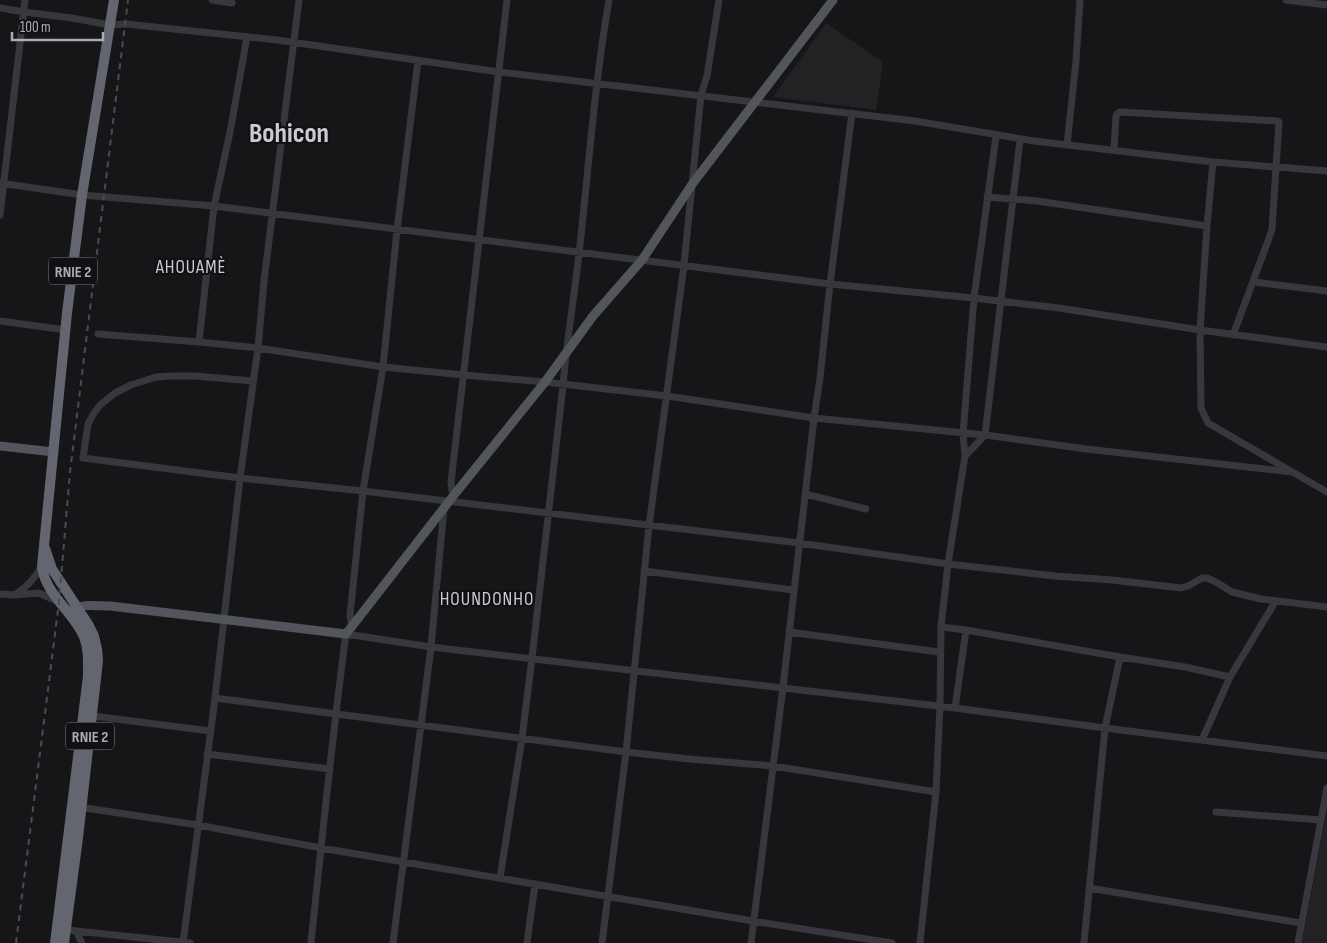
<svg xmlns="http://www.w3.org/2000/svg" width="1327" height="943" viewBox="0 0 1327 943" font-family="'Sofia Sans Condensed',sans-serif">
<rect width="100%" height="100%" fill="#161618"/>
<!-- built -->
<path fill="#222225" d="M826 23 883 62 876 110 773 97Z
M1327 811V943H1302Z"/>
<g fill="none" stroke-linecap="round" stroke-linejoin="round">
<!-- minor -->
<path stroke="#37383d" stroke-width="7" d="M212 0 232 3
M1286 0 1327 5
M0 8 24 12 72 18 110 25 126 24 277 40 499 72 915 121 1034 141 1213 162 1327 171
M1067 145 1076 61 1080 0
M1114 150 1116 116 1117 114 1120 112 1277 121 1279 122 1272 229 1268 241 1233 335
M0 183 82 195 214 206 830 284 974 298 1059 308 1200 330 1327 347
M987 197 1037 201 1207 226 1200 330 1201 408 1208 423 1327 492
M0 215 25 0
M1207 226 1213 162
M1254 282 1327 291
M0 321 66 330
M98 334 199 342 258 348 383 367 464 375 545 382 667 396 814 418 985 435 1086 449 1292 472
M199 342 214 206 230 132 247 37
M253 381 195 376H170L156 377 131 385 115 393 100 405 94 413 88 424 83 458 240 478 363 491 799 543 948 564 1055 576 1112 580 1181 588 1188 586 1202 578H1207L1216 582 1232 592 1261 599 1327 607
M965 456 985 435 1020 140
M805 494 866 509
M454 495 452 490 451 482 507 0
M644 571 793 590
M0 594 15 595 39 593 57 601
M16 594C27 587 35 578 42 566
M352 626 350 615 363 491 383 367 397 230 418 61
M941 627 966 630 1120 657 1185 667 1230 677
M789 632 939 652
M215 698 626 752 689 759 773 766 936 792
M955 708 966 630
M93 716 210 731
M1202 740 1230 677 1275 602
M207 754 330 769
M79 807 198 825 321 848 753 921 892 943
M1216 812 1321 820
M500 878 522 738 532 658 563 385C567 338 575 292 580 245 589 163 595 81 609 0
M1089 888 1301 923
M64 929 76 931 190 943
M76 931 82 943
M183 943 215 698 240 478 258 348 264 281 299 0
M311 943C322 840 332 737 346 634L431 647 955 708 1105 728 1327 756
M393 943 431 647 444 508
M527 943 535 884
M602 943 626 752 649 526 684 265 701 95 707 76 719 0
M751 943 783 687 814 418 820 378 830 284 852 113
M920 943 936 792 940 706 941 627 948 564 965 456 963 434 974 298 996 136
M1084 943 1105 728 1120 657
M1298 943 1327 788"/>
<!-- major -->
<path stroke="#53555c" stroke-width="9" d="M0 446 54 452
M71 610C83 603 97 606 110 606L346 634 454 495 545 382 593 316 642 260 693 183 833 0"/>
<!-- highway -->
<path stroke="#63666e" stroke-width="10" d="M45 548 52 569 88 624 94 636 97 649 98 661 78 838 64 943
M55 943 88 676C88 663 89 650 84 637 74 612 45 595 42 566L67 313 82 195 114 0"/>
<!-- rail -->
<path stroke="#4a4c52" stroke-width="2" stroke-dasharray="6 5" stroke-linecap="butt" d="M16 943 59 602 70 472 128 0"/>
</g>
<g text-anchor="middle" stroke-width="4.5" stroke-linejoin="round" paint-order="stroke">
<!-- shield labels -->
<g fill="#111113" stroke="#7b7e86" stroke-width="1">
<rect x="49" y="257.5" width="48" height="27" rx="4"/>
<rect x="66" y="722.5" width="48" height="27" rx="4"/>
</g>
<g font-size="16" font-weight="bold" fill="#a8adb8">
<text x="73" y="277">RNIE 2</text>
<text x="90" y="742">RNIE 2</text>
</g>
<!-- neighbourhood labels -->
<g font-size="19" letter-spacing="1" fill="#c9ccd4" stroke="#111113">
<text x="191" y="273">AHOUAMÈ</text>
<text x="487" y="605">HOUNDONHO</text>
</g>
<!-- town labels -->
<g font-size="28" font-weight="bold" fill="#c9ccd4" stroke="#111113">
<text x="289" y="142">Bohicon</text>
</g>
</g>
<!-- scale -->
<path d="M12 32v8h91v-8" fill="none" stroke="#a8adb8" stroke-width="2.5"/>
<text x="20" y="32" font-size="15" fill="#a8adb8" stroke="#111113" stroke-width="4" paint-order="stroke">100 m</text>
</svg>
